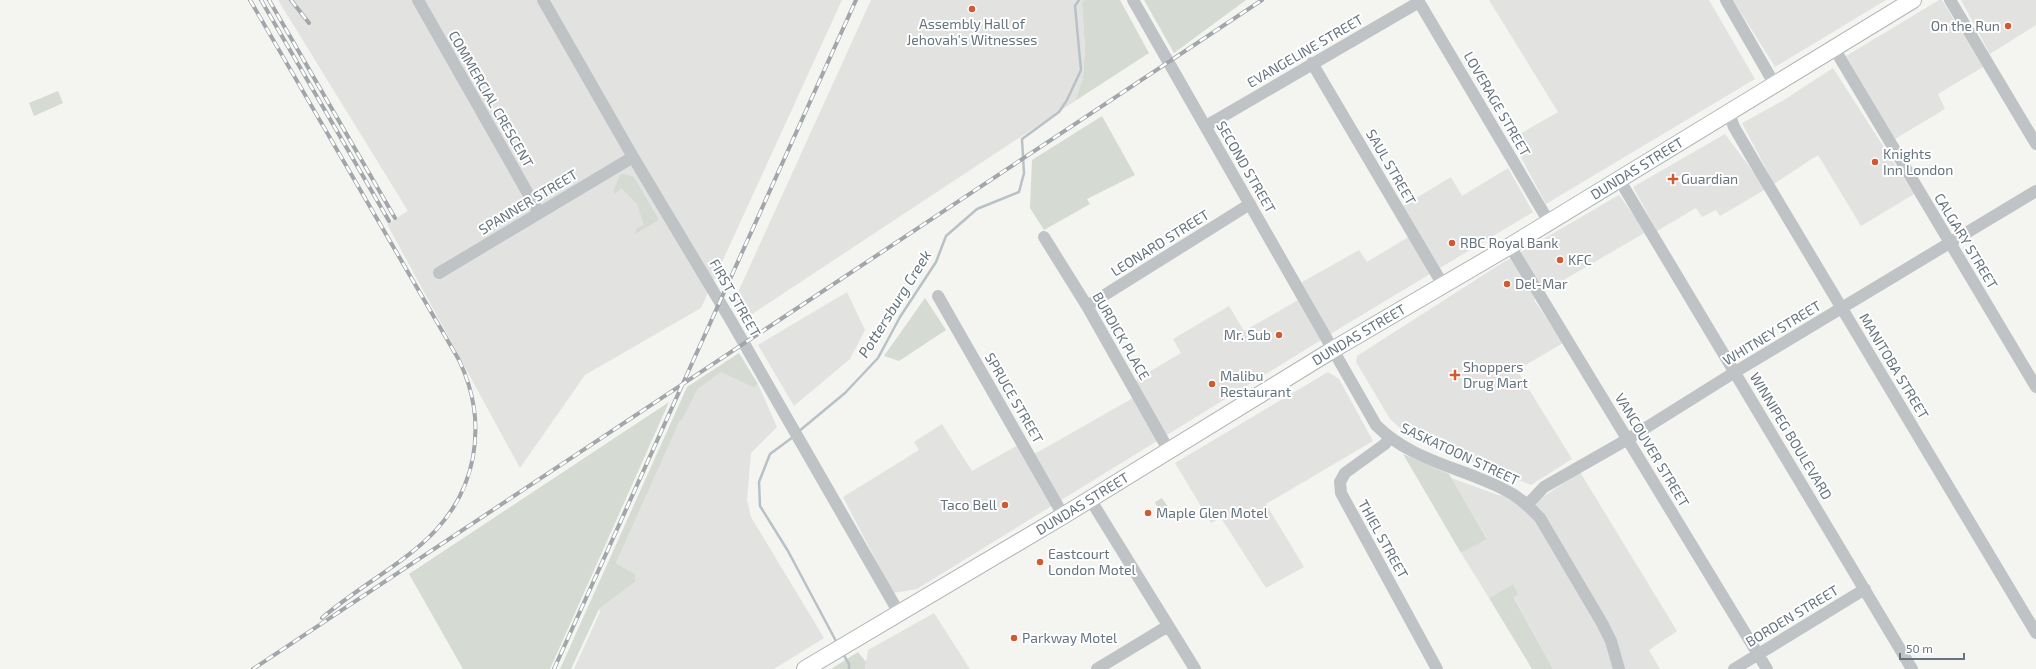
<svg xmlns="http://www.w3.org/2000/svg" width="2036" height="669" viewBox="0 0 2036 669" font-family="'Exo 2',sans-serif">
<rect width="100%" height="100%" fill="#f4f4f1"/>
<!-- built -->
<path fill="#e2e3e1" d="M278 0H842L701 308 585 375 520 468 387 224 408 211Z
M871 0H1085L1082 4 1085 50 1083 78 1075 101 746 318 734 301Z
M1489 0H1709L1755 79 1546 204 1511 139 1558 112Z
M1733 0H1886L1775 67Z
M1939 0H1942L1983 67 1938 94 1945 109 1895 139 1846 56Z
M1961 0H2036V25L1990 54Z
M1833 68 1914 194 1861 226 1818 155 1774 184 1742 123 1784 100Z
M1725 134 1766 189 1720 216 1716 210 1702 217 1696 208 1657 231 1633 187Z
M1508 168 1533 212 1342 327 917 589 893 593 843 497 919 450 914 442 942 424 972 471 1027 440 1034 453 1038 452 1133 398 1137 379 1181 353 1173 339 1229 306 1244 331 1300 299 1302 282 1359 250 1367 262 1410 236 1403 206 1451 177 1462 196Z
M1619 195 1646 232 1545 291 1534 300 1563 343 1517 370 1572 459 1531 485 1437 448 1401 429 1390 419 1356 362 1357 356 1502 263Z
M847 292 865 330 850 359 794 406 758 345Z
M721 372 754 388 758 384 777 427 751 453 747 500 751 517 824 638 774 669H574L600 612 599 609 635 582V574L616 563 680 419 682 420 698 389Z
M1328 372 1339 379 1373 441 1266 504 1304 567 1266 588 1221 518 1211 523 1175 463Z
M1580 472 1677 631 1649 650 1660 669H1553L1514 597 1513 584 1489 598 1461 553 1487 538 1451 478 1498 495 1540 499Z
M934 613 970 669H865L868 650Z"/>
<!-- green -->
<path fill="#d5dbd2" d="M1085 0H1120L1149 53 1075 101 1083 78 1085 50 1082 3Z
M1144 0H1246L1174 53Z
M58 91 63 103 34 116 29 103Z
M1102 116 1135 175 1087 199 1090 204 1044 230 1030 208 1032 160Z
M623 174 634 177 659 220 635 234 637 228 644 225 637 204 621 188 615 194 613 191 620 175Z
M925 298 946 330 899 361 884 356Z
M739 353 758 384 754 388 721 372 698 389 682 420H680L616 563 635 574V582L599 609 571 669H560L687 387Z
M669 402 550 669H463L409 574Z
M1403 454 1449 474 1487 539 1461 553Z
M1162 498 1173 514 1162 519 1155 502Z
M1513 584 1518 594 1514 598 1553 669H1532L1489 598Z
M858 652 866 662 865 669H831Z"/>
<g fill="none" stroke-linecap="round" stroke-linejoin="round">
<!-- stream -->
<path stroke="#b8c2c6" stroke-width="2.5" d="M798 432 845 393 878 358 900 317 936 262 946 236 977 209 1019 192 1024 173 1022 139 1059 112 1067 100 1081 70 1075 6 1079 0
M793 437 770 454 759 482 760 506 788 551 837 643
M842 652 849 664V669"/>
<!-- major casing -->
<g stroke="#b1b5b8" stroke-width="18">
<g id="major">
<path id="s1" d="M805 669 1066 514 1334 349 1510 246 1913 0"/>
</g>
</g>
<!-- minor -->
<path stroke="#c0c3c6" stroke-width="12" d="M418 0 539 213
M543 0 633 157 730 319 899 613
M1133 0 1376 425C1411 461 1464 468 1507 491 1520 497 1530 508 1540 518L1602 623 1611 641 1619 669
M1726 0 1775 85
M1950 0 2036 144
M1834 48 2036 387
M1312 63 1443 285
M1729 113 1734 127 1755 163 2036 633
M1206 126 1419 2 1549 222
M1619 179 1912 669
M1044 237 1087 306 1169 451
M1510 246 1767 669
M439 273 633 157
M938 296 1063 515
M1087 306 1250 204
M1389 438 1385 444 1345 473 1340 482 1341 493 1437 669
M1090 499 1195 669
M1527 505 1544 487 1628 439 1735 372 2036 191
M1097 669 1168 626
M1734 669 1865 589"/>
<!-- major -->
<use href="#major" stroke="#fff" stroke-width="16"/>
<!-- rail casing -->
<g stroke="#a1a6aa" stroke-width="4">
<path id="rail" d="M250 0 459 360C474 392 479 422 473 457 457 543 381 567 322 618
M261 0 389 221
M269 0 395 218
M291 0 309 23
M253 669 1262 0
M554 669 856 0"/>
</g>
<!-- rail -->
<use href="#rail" stroke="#fff" stroke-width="2.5" stroke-dasharray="8" stroke-linecap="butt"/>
</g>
<!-- markers -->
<g fill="#d15a33" stroke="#fff" stroke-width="1.5">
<circle cx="972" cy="9" r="4"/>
<circle cx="2008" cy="26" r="4"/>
<circle cx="1875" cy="162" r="4"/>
<path d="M1671 173h4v4h4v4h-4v4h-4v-4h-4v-4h4z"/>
<circle cx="1452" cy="243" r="4"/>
<circle cx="1560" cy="260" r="4"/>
<circle cx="1507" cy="284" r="4"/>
<circle cx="1279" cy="335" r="4"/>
<path d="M1453 369h4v4h4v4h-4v4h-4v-4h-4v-4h4z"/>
<circle cx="1212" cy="384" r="4"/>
<circle cx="1005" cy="505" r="4"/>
<circle cx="1148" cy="513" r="4"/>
<circle cx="1040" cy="562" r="4"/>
<circle cx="1014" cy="638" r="4"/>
</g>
<g text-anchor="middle" stroke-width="4" stroke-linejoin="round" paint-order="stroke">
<!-- poi labels -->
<g font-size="14" fill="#66747f" stroke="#fff" text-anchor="start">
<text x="972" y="29" text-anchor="middle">Assembly Hall of<tspan x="972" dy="16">Jehovah's Witnesses</tspan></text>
<text x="2000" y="31" text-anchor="end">On the Run</text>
<text x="1883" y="159">Knights<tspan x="1883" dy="16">Inn London</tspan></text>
<text x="1681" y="184">Guardian</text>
<text x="1460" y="248">RBC Royal Bank</text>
<text x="1568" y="265">KFC</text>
<text x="1515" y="289">Del-Mar</text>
<text x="1271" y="340" text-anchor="end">Mr. Sub</text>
<text x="1463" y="372">Shoppers<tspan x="1463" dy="16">Drug Mart</tspan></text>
<text x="1220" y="381">Malibu<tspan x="1220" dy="16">Restaurant</tspan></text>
<text x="997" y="510" text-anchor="end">Taco Bell</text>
<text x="1156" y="518">Maple Glen Motel</text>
<text x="1048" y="559">Eastcourt<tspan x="1048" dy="16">London Motel</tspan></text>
<text x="1022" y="643">Parkway Motel</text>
</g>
<!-- street labels -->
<g font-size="14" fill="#66747f" stroke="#fff">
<text transform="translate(1305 51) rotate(-30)" y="5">EVANGELINE STREET</text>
<text transform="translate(491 99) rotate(60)" y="5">COMMERCIAL CRESCENT</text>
<text transform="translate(1497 104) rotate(60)" y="5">LOVERAGE STREET</text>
<text transform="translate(1246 167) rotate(60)" y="5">SECOND STREET</text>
<text transform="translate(1391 167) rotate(60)" y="5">SAUL STREET</text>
<text dy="5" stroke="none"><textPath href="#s1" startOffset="971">DUNDAS STREET</textPath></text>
<text transform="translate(528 202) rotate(-31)" y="5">SPANNER STREET</text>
<text transform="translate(1966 241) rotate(59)" y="5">CALGARY STREET</text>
<text transform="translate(1160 243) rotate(-32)" y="5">LEONARD STREET</text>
<text transform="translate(735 298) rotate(60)" y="5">FIRST STREET</text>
<text transform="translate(1772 333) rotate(-31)" y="5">WHITNEY STREET</text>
<text dy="5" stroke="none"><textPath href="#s1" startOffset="647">DUNDAS STREET</textPath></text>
<text transform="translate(1121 336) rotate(60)" y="5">BURDICK PLACE</text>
<text transform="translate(1894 366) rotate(59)" y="5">MANITOBA STREET</text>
<text transform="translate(1014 398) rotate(60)" y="5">SPRUCE STREET</text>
<text transform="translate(1791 436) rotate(59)" y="5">WINNIPEG BOULEVARD</text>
<text transform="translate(1652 450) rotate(59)" y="5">VANCOUVER STREET</text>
<text transform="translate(1460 454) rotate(25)" y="5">SASKATOON STREET</text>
<text dy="5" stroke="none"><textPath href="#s1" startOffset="323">DUNDAS STREET</textPath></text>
<text transform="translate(1383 539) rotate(61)" y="5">THIEL STREET</text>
<text transform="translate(1792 616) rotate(-31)" y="5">BORDEN STREET</text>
</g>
<!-- water labels -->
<g font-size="15" font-style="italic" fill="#62757c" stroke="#fff">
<text transform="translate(895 304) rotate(-58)" y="5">Pottersburg Creek</text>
</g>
</g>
<!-- scale -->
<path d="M1900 653v6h64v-6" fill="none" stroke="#66747f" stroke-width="2"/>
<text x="1906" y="653" font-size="12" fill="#66747f" stroke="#ffffff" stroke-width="3" paint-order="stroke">50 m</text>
</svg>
